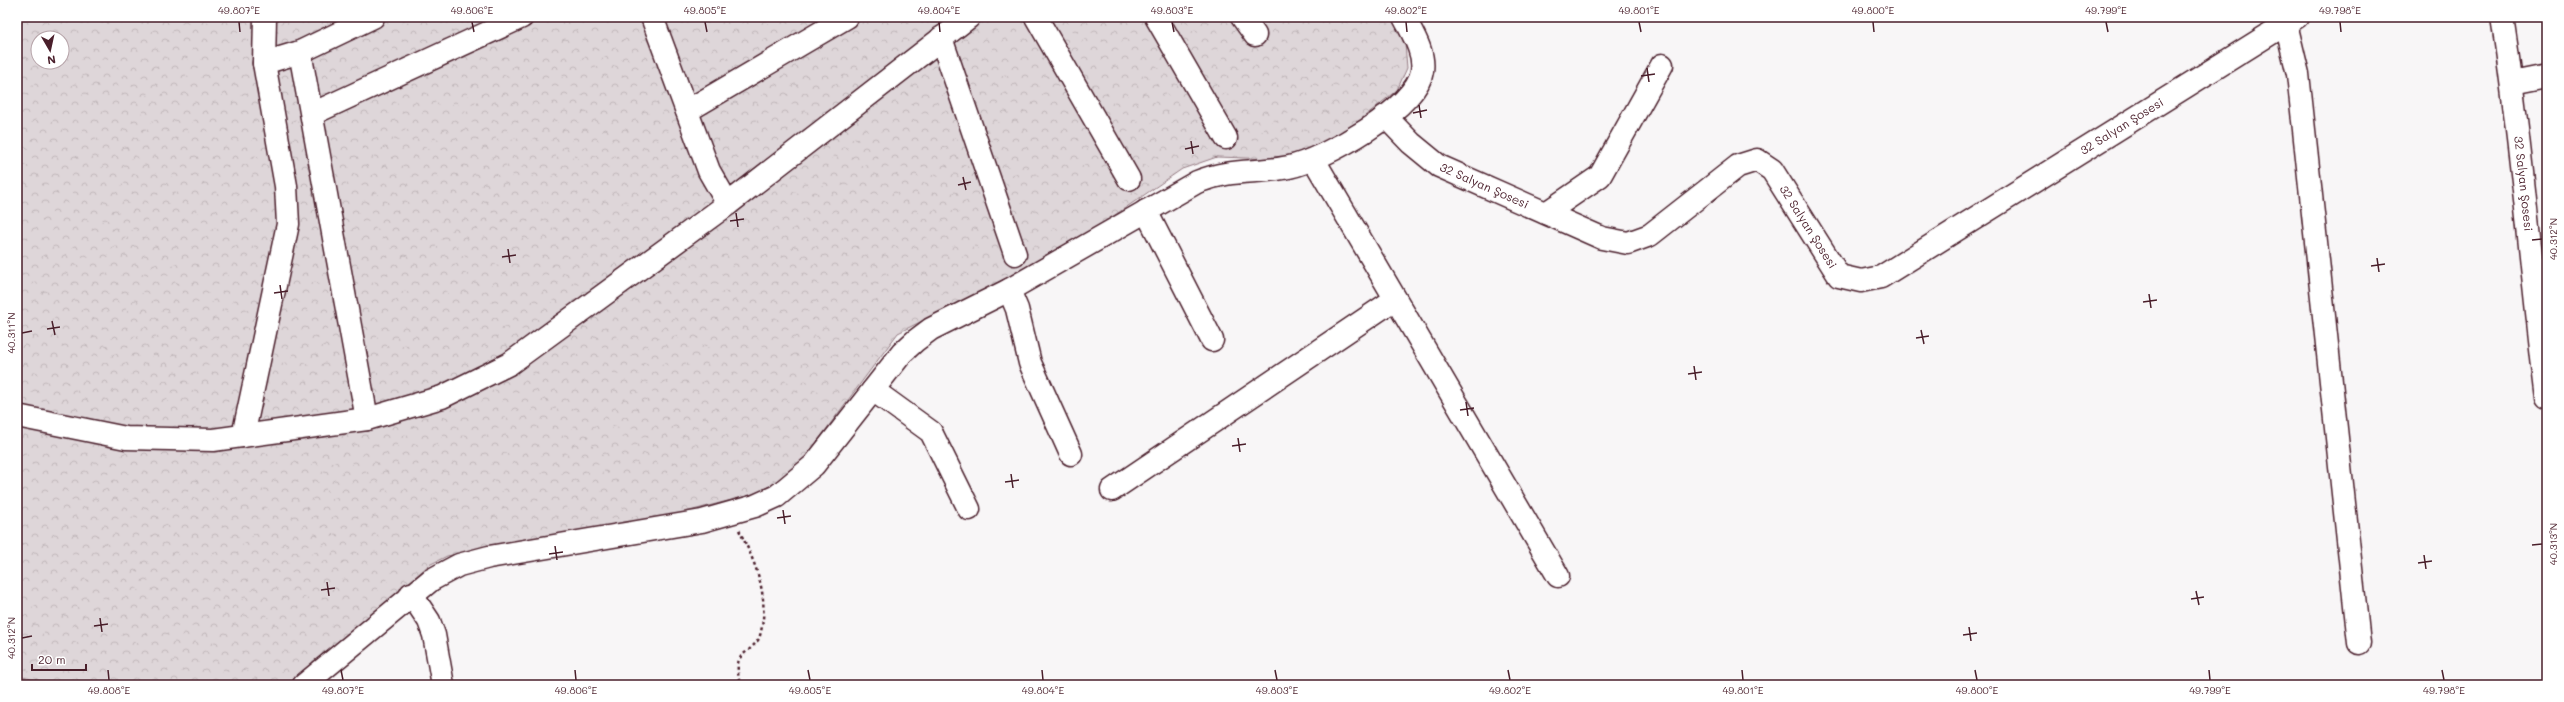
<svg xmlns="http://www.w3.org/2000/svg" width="2564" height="702" viewBox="0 0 2564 702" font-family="Mali,sans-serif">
<defs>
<pattern id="forest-crowns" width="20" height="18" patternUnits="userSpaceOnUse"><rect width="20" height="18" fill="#ded6d9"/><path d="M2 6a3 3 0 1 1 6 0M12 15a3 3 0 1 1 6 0" fill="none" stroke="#c0b7ba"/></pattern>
</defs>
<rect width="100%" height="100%" fill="#f8f6f7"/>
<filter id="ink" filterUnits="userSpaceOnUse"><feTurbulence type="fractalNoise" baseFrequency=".025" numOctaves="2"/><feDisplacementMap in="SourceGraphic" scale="8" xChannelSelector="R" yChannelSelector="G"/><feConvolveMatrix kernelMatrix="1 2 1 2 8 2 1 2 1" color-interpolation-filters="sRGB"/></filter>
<g filter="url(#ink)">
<!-- forest -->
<path fill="url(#forest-crowns)" stroke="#947a82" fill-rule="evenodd" d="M17 17H1391L1405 43 1407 68 1397 90 1360 120 1315 149 1275 159 1217 157 1182 169 1096 228 988 288 898 333 807 455 781 480 754 494 678 514 447 556 429 565 290 685H63L17 676ZM38 38H62V62H38Z"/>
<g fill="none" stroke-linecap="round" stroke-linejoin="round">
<!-- minor casing -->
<g stroke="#4a1f2b" stroke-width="25">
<g id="minor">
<path d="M652 17 709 171 728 204"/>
<path d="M1036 17 1129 179"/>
<path d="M1156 17 1226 138"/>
<path d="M1242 17 1255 35"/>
<path id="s1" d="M2502 17C2522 144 2531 272 2547 399"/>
<path d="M2286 24 2298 74 2359 643"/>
<path d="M941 38 1015 254"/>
<path d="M300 52 367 419"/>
<path d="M264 63 300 52 373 17"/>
<path d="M2512 83 2547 76"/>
<path d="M687 111 847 17"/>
<path d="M312 114 522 17"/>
<path id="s2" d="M1385 116 1411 143 1439 166 1602 238 1628 243 1650 235 1738 166 1757 160 1772 170 1839 276 1861 281 1881 277 2297 17"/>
<path d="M1314 160 1558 576"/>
<path d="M1146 211 1212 340"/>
<path d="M1546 213 1600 176 1662 65"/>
<path d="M1009 290 1017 309 1030 363 1071 454"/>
<path d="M873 390 931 432 969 509"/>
<path d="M17 416 126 438 213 440 367 419 442 397 509 364 728 204 969 17"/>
<path d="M243 436 288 224 286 186 264 63 265 17"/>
<path d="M1112 490 1395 299"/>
<path d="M411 594 429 621 434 635 443 685"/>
<path d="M304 685 431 580 459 565 489 557 702 521 755 506 777 496 814 465 902 353 915 341 931 329 1009 290 1197 182C1232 168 1254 174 1289 167 1323 160 1417 108 1422 71 1425 52 1412 33 1404 17"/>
</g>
</g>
<!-- path -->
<path stroke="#4a1f2b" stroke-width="2.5" stroke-dasharray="3 3" stroke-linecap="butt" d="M739 530C757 566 771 599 759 639 743 660 733 650 740 685"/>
<!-- minor -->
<use href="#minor" stroke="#fff" stroke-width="22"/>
</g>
</g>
<!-- ticks -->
<path fill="none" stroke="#4a1f2b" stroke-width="1.5" d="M239 22 240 32M472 22 474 32M705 22 707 32M939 22 940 32M1172 22 1174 32M1406 22 1407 32M1639 22 1641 32M1873 22 1874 32M2106 22 2108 32M2340 22 2341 32M1647 68 1649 82M1641 76 1655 74M1419 105 1421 118M1413 113 1427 110M1191 141 1193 154M1185 149 1199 146M963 177 966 190M958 185 971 182M736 213 738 227M730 221 744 219M2532 240 2542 239M508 249 510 263M502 257 516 255M2377 258 2379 272M2371 266 2385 264M280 285 282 299M274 293 288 291M2149 294 2151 308M2143 302 2157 300M52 321 55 335M47 329 60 327M1921 330 1924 344M22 333 32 331M1916 338 1929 336M1694 366 1696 380M1688 374 1702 372M1466 402 1468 416M1460 410 1474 408M1238 438 1240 452M1232 446 1246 444M1011 474 1013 488M1005 482 1019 480M783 510 785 524M777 518 791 516M2532 545 2542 544M555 546 557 560M549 554 563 552M2424 555 2426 569M2418 563 2432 561M327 582 329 596M321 590 335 588M2196 591 2199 605M2191 599 2204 597M100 618 102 632M94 626 108 624M1969 627 1971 641M1963 635 1977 633M22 638 32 636M108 670 109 680M341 670 343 680M575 670 576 680M808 670 810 680M1042 670 1043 680M1275 670 1277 680M1508 670 1510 680M1742 670 1743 680M1975 670 1977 680M2209 670 2210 680M2442 670 2444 680"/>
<g text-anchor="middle" stroke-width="3.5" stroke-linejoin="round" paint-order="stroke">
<!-- street labels -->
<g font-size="12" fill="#4a1f2b" stroke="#fff">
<text dy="4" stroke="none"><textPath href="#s2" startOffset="904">32 Salyan Şosesi</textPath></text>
<text dy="4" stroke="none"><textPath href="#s1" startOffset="168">32 Salyan Şosesi</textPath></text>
<text dy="4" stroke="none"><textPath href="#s2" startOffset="123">32 Salyan Şosesi</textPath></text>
<text dy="4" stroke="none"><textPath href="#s2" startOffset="519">32 Salyan Şosesi</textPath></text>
</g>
</g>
<!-- margin -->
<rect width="2564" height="702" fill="none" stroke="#fff" stroke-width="44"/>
<!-- north arrow -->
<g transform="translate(50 50) rotate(171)"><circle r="19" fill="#ffffff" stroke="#b7a5aa"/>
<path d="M0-3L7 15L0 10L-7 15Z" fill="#4a1f2b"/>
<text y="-6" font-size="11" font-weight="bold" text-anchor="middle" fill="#4a1f2b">N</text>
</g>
<!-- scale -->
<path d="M32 664v6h54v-6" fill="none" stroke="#4a1f2b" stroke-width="2"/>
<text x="38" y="664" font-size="12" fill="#4a1f2b" stroke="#ffffff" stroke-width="3" paint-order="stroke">20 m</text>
<rect x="22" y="22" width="2520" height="658" fill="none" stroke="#4a1f2b" stroke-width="1.5"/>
<g font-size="10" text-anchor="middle" fill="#4a1f2b">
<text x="239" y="14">49.807°E</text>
<text x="472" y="14">49.806°E</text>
<text x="705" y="14">49.805°E</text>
<text x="939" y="14">49.804°E</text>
<text x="1172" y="14">49.803°E</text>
<text x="1406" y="14">49.802°E</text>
<text x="1639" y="14">49.801°E</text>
<text x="1873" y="14">49.800°E</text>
<text x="2106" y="14">49.799°E</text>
<text x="2340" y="14">49.798°E</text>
<text transform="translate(2553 239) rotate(-90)" y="4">40.312°N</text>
<text transform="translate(11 333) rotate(-90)" y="4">40.311°N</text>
<text transform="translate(2553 544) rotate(-90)" y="4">40.313°N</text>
<text transform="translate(11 638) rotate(-90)" y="4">40.312°N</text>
<text x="109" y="694">49.808°E</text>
<text x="343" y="694">49.807°E</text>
<text x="576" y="694">49.806°E</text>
<text x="810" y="694">49.805°E</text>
<text x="1043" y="694">49.804°E</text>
<text x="1277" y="694">49.803°E</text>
<text x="1510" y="694">49.802°E</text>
<text x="1743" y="694">49.801°E</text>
<text x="1977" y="694">49.800°E</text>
<text x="2210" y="694">49.799°E</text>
<text x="2444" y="694">49.798°E</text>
</g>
</svg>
